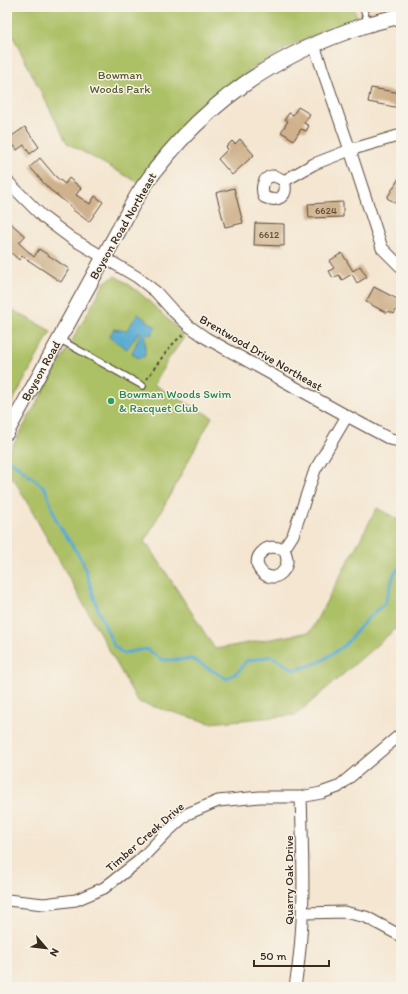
<svg xmlns="http://www.w3.org/2000/svg" width="408" height="994" viewBox="0 0 408 994" font-family="Itim,sans-serif">
<rect width="100%" height="100%" fill="#f7f3e8"/>
<filter id="ink" filterUnits="userSpaceOnUse"><feTurbulence type="fractalNoise" baseFrequency=".025" numOctaves="2"/><feDisplacementMap in="SourceGraphic" scale="8" xChannelSelector="R" yChannelSelector="G"/><feConvolveMatrix kernelMatrix="1 2 1 2 8 2 1 2 1" color-interpolation-filters="sRGB"/></filter>
<filter id="wash" filterUnits="userSpaceOnUse"><feTurbulence type="fractalNoise" baseFrequency=".012" numOctaves="4" result="noise"/><feDisplacementMap in="SourceGraphic" scale="16" xChannelSelector="R" yChannelSelector="G"/><feGaussianBlur stdDeviation="0.9" result="paint"/><feColorMatrix in="noise" values="0 0 0 0 0 0 0 0 0 0 0 0 0 0 0 0 0 1.4 0 .05"/><feComposite in="paint" operator="in"/></filter>
<g filter="url(#wash)">
<rect width="100%" height="100%" fill="#f4e6d1"/>
<!-- built -->
<path fill="#e9d9ba" d="M353 7H401L358 20Z"/>
<!-- green -->
<path fill="#acc065" stroke="#747542" d="M7 7H353L358 20C291 38 222 82 175 134 161 149 150 166 139 183L67 143 7 25Z
M115 276C135 287 147 299 163 315 171 322 178 329 184 338L167 361 154 385 212 417 144 543 149 546 215 649 310 632 377 508 401 521V624L296 715 210 723 138 702 14 479 7 476V456L105 282Z
M7 307 51 331 7 412Z"/>
<!-- water -->
<path fill="#57aad2" stroke="#496a78" d="M138 314 156 327 151 335 145 334V356C140 359 134 357 132 353L141 333 139 332 127 349 109 337 114 329 126 331Z"/>
<g fill="none" stroke-linecap="round" stroke-linejoin="round">
<!-- stream -->
<path stroke="#57aad2" stroke-width="3" d="M11 461 45 488 57 522 83 562 98 610 114 646 123 653 146 649 163 660 192 659 227 679 239 671 246 661 271 656 295 670 320 662 345 645 366 620 385 603 394 574 401 566"/>
</g>
<g id="blocks">
<!-- building -->
<path fill="#cfb28d" d="M371 88 401 93 400 108 368 102Z
M298 107 310 114 304 123 309 126 306 131 301 129 294 140 281 132 288 121 285 119 289 113 293 115Z
M25 127 39 147 30 154 24 145 17 150 9 138Z
M240 139 254 155 232 175 218 159 228 149 226 147 232 141 235 144Z
M40 158 56 177 65 184 69 178 81 188 76 195 90 204 95 196 103 202 89 222 73 210 74 209 48 188 30 167Z
M401 175V206L387 198Z
M234 188 243 223 225 227 216 193Z
M343 202V217L309 218 308 204Z
M7 220 25 236 19 243 34 257 39 249 69 269 61 282 22 256 19 260 7 249Z
M255 223 284 224V246L254 245Z
M342 253 353 271 360 266 367 277 357 283 352 274 342 280 339 275 333 278 329 271 334 268 329 261Z
M374 287 401 301 394 314 388 311 387 313 366 302Z"/>
</g>
</g>
<g filter="url(#ink)">
<use href="#blocks" fill-opacity="0" stroke="#574639" stroke-width="1"/>
<g fill="none" stroke-linecap="round" stroke-linejoin="round">
<!-- service casing -->
<g stroke="#574639" stroke-width="8">
<path id="service" d="M363 7 368 24
M59 339 143 386"/>
</g>
<!-- minor casing -->
<g stroke="#574639" stroke-width="13">
<path id="minor" d="M314 45 350 150 382 248 401 267
M7 181 43 217 71 238 137 277 156 292 173 311 189 326 206 338 347 416 390 439 401 441
M284 181C281 179 277 176 272 176 262 178 261 189 264 197 277 203 289 197 284 181L314 164 350 150 401 135
M284 549C287 557 289 562 284 570 272 588 248 567 261 553 268 545 275 547 284 549L293 535 315 470 347 416
M7 900 44 904 76 900 104 888 139 861 166 833 187 814 218 801 260 797H301L321 793 338 787 401 734
M304 913 344 912 366 917 401 936
M295 987C306 924 303 861 301 797"/>
</g>
<!-- tertiary casing -->
<g stroke="#574639" stroke-width="15">
<path id="tertiary" d="M7 433 64 330"/>
</g>
<!-- secondary casing -->
<g stroke="#574639" stroke-width="17">
<path id="secondary" d="M64 330C81 299 98 268 115 237 124 221 132 203 143 187 197 109 272 55 363 26 375 22 388 19 401 16"/>
</g>
<!-- path -->
<path stroke="#574639" stroke-width="2" stroke-dasharray="3 3" stroke-linecap="butt" d="M147 379C156 366 170 344 183 335"/>
<!-- service -->
<use href="#service" stroke="#fff" stroke-width="5.5"/>
<!-- minor -->
<use href="#minor" stroke="#fff" stroke-width="11"/>
<!-- tertiary -->
<use href="#tertiary" stroke="#fff" stroke-width="13"/>
<!-- secondary -->
<use href="#secondary" stroke="#fff" stroke-width="15"/>
</g>
</g>
<!-- markers -->
<circle fill="#2e9e5b" stroke="#f7f3e8" stroke-width="1.5" cx="111" cy="401" r="4"/>
<g text-anchor="middle" stroke-width="3" stroke-linejoin="round" paint-order="stroke">
<!-- number labels -->
<g font-size="10" fill="#604c3a">
<text x="326" y="214">6624</text>
<text x="269" y="238">6612</text>
</g>
<!-- park labels -->
<g font-size="12" fill="#5d5733" stroke="#f7f3e8">
<text x="120" y="79">Bowman<tspan x="120" dy="14">Woods Park</tspan></text>
</g>
<!-- street labels -->
<g font-size="12" fill="#3b2a1e" stroke="#f7f3e8">
<text transform="translate(123 226) rotate(-60)" y="4">Boyson Road Northeast</text>
<text transform="translate(261 353) rotate(30)" y="4">Brentwood Drive Northeast</text>
<text transform="translate(41 371) rotate(-61)" y="4">Boyson Road</text>
<text transform="translate(145 837) rotate(-41)" y="4">Timber Creek Drive</text>
<text transform="translate(289 880) rotate(-90)" y="4">Quarry Oak Drive</text>
</g>
<!-- leisure labels -->
<g font-size="12" fill="#27864d" stroke="#f7f3e8" text-anchor="start">
<text x="119" y="398">Bowman Woods Swim<tspan x="119" dy="14">&amp; Racquet Club</tspan></text>
</g>
</g>
<!-- margin -->
<rect width="408" height="994" fill="none" stroke="#f7f3e8" stroke-width="24"/>
<!-- north arrow -->
<g transform="translate(46 948) rotate(118)" stroke="#f7f3e8" stroke-width="3" paint-order="stroke">
<path d="M0-3L7 15L0 10L-7 15Z" fill="#3b2a1e"/>
<text y="-6" font-size="11" font-weight="bold" text-anchor="middle" fill="#3b2a1e">N</text>
</g>
<!-- scale -->
<path d="M254 960v6h75v-6" fill="none" stroke="#3b2a1e" stroke-width="2"/>
<text x="260" y="960" font-size="12" fill="#3b2a1e" stroke="#f7f3e8" stroke-width="3" paint-order="stroke">50 m</text>
</svg>
